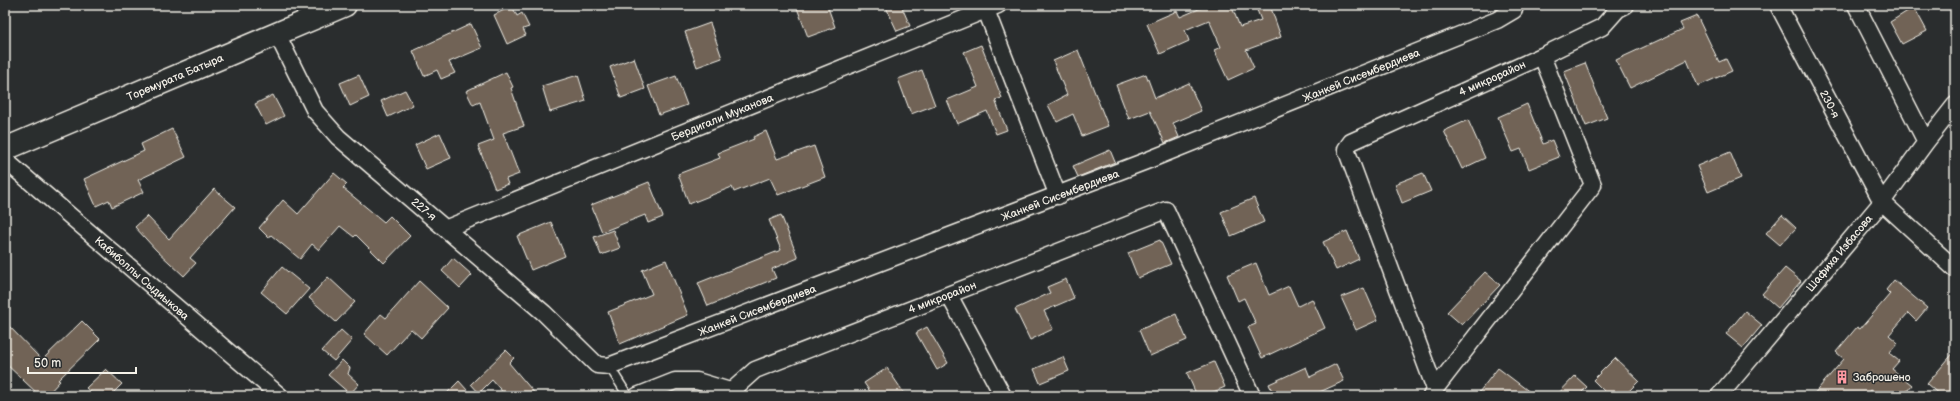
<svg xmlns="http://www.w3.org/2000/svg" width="1960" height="401" viewBox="0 0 1960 401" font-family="'Balsamiq Sans',sans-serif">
<rect width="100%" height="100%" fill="#2a2d2e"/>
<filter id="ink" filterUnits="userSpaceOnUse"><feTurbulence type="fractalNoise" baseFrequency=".025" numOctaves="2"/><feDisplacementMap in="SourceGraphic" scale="8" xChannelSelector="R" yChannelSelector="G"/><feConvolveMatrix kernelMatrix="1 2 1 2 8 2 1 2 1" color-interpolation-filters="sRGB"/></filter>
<g filter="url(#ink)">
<!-- building -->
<path fill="#716457" stroke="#f4f1e8" d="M804 5H827L835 27 808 37 797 8Z
M885 5H901L910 26 897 31Z
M1208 5H1231L1240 27 1261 20 1255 5H1270L1281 37 1246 50 1254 68 1228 80 1214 50 1221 47 1209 20 1185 30 1189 41 1160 54 1147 24 1177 11 1180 17Z
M512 6 517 16 522 13 529 27 523 29 526 35 507 44 494 15Z
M1914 7 1927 31 1902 44 1890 22Z
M1697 16 1719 62 1726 59 1732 71 1698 86 1687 60 1630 88 1616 60 1683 29 1680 23Z
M710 23 722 58 697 67 685 32Z
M471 24 482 48 449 62 455 73 441 79 437 70 424 76 413 51Z
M981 45 1002 98 995 100 1007 130 996 134 987 111 957 124 947 100 978 87 964 52Z
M1078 50 1108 126 1082 136 1073 114 1057 122 1048 105 1067 95 1053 61Z
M634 58 645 89 621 98 610 67Z
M1585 63 1607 118 1586 126 1564 71Z
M922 70 935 105 911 114 898 79Z
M506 72 513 87 511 88 524 126 503 133 519 174 506 179 508 184 495 189 478 146 494 140 480 102 473 105 466 91Z
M1146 74 1155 98 1189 83 1201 111 1173 123 1179 137 1165 143 1150 111 1129 119 1116 85Z
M359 75 369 97 350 106 340 83Z
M578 75 586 101 550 112 542 86Z
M676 76 687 105 659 115 648 86Z
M405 90 413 105 388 117 381 101Z
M273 95 284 116 266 125 255 104Z
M1527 104 1543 144 1552 140 1559 157 1529 169 1521 149 1513 152 1498 117Z
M1468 120 1485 158 1462 169 1444 131Z
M172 129 186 157 138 180 144 192 112 207 109 200 96 206 84 179 144 151 141 144Z
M766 131 777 159 814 146 825 177 778 195 770 178 734 192 732 187 689 204 678 174 720 158 718 153 754 139 753 137Z
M440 133 451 158 426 169 415 145Z
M1110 150 1115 162 1078 177 1073 166Z
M1730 152 1741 178 1708 192 1697 166Z
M334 173 347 184 343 188 384 222 390 216 410 236 384 263 356 235 354 237 340 226 319 250 312 244 300 259 271 235 269 238 259 228 283 200 298 214Z
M1423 173 1431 191 1402 203 1395 184Z
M649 182 663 217 648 223 645 215 602 232 591 205Z
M214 189 235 207 190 258 196 263 184 276 156 250 135 227 147 216 169 239Z
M1254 198 1264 222 1231 236 1221 212Z
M781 215 798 258 772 269 776 278 708 306 698 283 781 250 769 220Z
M1782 215 1796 228 1780 245 1766 233Z
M551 222 565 256 531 270 517 236Z
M613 230 620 248 601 255 594 237Z
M1347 231 1359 259 1336 270 1323 242Z
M1160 240 1171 264 1138 278 1128 253Z
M453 258 472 275 460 288 442 271Z
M666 260 688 315 620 344 608 312 652 294 642 270Z
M1256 263 1269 295 1289 286 1298 306 1312 299 1325 328 1262 358 1248 327 1256 324 1244 298 1238 301 1227 275Z
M282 267 309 289 287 314 261 292Z
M1785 268 1801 281 1778 308 1762 294Z
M1485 272 1500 285 1462 325 1447 312Z
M328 277 355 302 336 322 309 298Z
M1066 279 1074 298 1044 311 1053 329 1030 340 1015 309 1050 293 1047 287Z
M1894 280 1927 308 1916 321 1908 313 1889 335 1898 343 1889 353 1899 361 1892 369 1912 385 1903 396H1878L1870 390 1865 396H1812L1844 359 1836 352 1857 327 1860 329 1890 294 1886 290Z
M419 281 448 308 421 338 411 329 387 355 364 334 381 314 386 318Z
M1364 288 1378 320 1356 330 1341 297Z
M1745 311 1762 325 1743 348 1726 334Z
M1176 314 1187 340 1150 356 1139 330Z
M82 321 100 339 58 380 60 381 46 396H40L5 363V322L42 360Z
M927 327 948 363 937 370 916 333Z
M341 330 352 340 334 361 322 351Z
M506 350 514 358 509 363 537 396H506L492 380 479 393 471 384Z
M1955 351V396H1941L1927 384Z
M1063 357 1069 371 1040 383 1034 369Z
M1615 358 1639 381 1624 396H1609L1593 380Z
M342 360 350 368 348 374 359 384 350 394 328 375Z
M1214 362 1225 387 1204 396H1197L1187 373Z
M1336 364 1344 381 1311 396H1274L1269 384 1306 367 1310 377Z
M887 368 906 396H873L864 383Z
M1498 368 1535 396H1476Z
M106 369 122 384 110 396H95L86 388Z
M1575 376 1587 387 1578 396H1556Z
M459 381 467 390 461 396H444Z"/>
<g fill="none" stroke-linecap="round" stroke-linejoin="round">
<!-- lane casing -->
<g stroke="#f4f1e8" stroke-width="11">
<path id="lane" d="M609 366 628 396"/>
</g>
<!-- street casing -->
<g stroke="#f4f1e8" stroke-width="19">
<path id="street" d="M984 5 1058 196
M1778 5 1882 202 1955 269
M1856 5 1926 142
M277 34 315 111 338 137 544 313 597 365 609 366 1146 161 1497 20 1514 10 1515 5
M5 160 280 396
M447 228 998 5
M949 295 1003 396
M1435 389 1593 185 1542 56
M637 396 675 381H697L730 391
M726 396 755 370 1166 210 1252 396
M1431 396 1435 389 1346 149 1351 142 1542 56 1602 27 1618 9 1626 5
M1719 396 1882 202 1926 142 1955 105"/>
</g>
<!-- secondary casing -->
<g stroke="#f4f1e8" stroke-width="25">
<path id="secondary" d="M5 149 345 5"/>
</g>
<!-- lane -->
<use href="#lane" stroke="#2a2d2e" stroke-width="8"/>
<!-- street -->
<use href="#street" stroke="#2a2d2e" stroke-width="16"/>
<!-- secondary -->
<use href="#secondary" stroke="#2a2d2e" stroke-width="22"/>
</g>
</g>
<!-- icons -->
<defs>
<g id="building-bare" transform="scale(1.08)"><path d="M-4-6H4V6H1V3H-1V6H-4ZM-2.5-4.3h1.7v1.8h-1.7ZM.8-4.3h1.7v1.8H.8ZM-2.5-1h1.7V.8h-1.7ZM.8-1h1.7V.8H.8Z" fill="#ff9aa2" stroke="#2a2d2e" stroke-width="2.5" paint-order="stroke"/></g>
</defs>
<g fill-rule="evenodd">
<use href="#building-bare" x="1842" y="377"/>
</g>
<g text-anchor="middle" stroke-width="3" stroke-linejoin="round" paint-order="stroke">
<!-- street labels -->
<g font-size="11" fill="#f4f1e8" stroke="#2a2d2e">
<text transform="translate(1361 75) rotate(-22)" y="4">Жанкей Сисембердиева</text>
<text transform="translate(175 77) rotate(-23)" y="4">Торемурата Батыра</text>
<text transform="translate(1492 78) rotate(-24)" y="4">4 микрорайон</text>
<text transform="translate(1830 104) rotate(62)" y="4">230-я</text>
<text transform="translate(722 117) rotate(-22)" y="4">Бердигали Муканова</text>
<text transform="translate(1060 195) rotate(-21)" y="4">Жанкей Сисембердиева</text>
<text transform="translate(424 209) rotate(40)" y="4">227-я</text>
<text transform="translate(1839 253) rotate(-50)" y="4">Шафиха Избасова</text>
<text transform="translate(142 278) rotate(41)" y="4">Кабиболлы Сыдиыкова</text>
<text transform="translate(942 297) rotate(-21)" y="4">4 микрорайон</text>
<text transform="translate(757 310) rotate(-21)" y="4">Жанкей Сисембердиева</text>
</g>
<!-- poi labels -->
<g font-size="11" fill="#f4f1e8" stroke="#2a2d2e" text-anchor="start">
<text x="1853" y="381">Заброшено</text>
</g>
</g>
<!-- margin -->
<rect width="1960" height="401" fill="none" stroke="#2a2d2e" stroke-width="20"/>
<rect x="10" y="10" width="1940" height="381" fill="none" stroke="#f4f1e8" stroke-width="1.5" filter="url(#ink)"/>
<!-- scale -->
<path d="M28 367v6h108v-6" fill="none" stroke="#f4f1e8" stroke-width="2"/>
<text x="34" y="367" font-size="12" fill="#f4f1e8" stroke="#2a2d2e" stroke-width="3" paint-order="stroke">50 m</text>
</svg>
